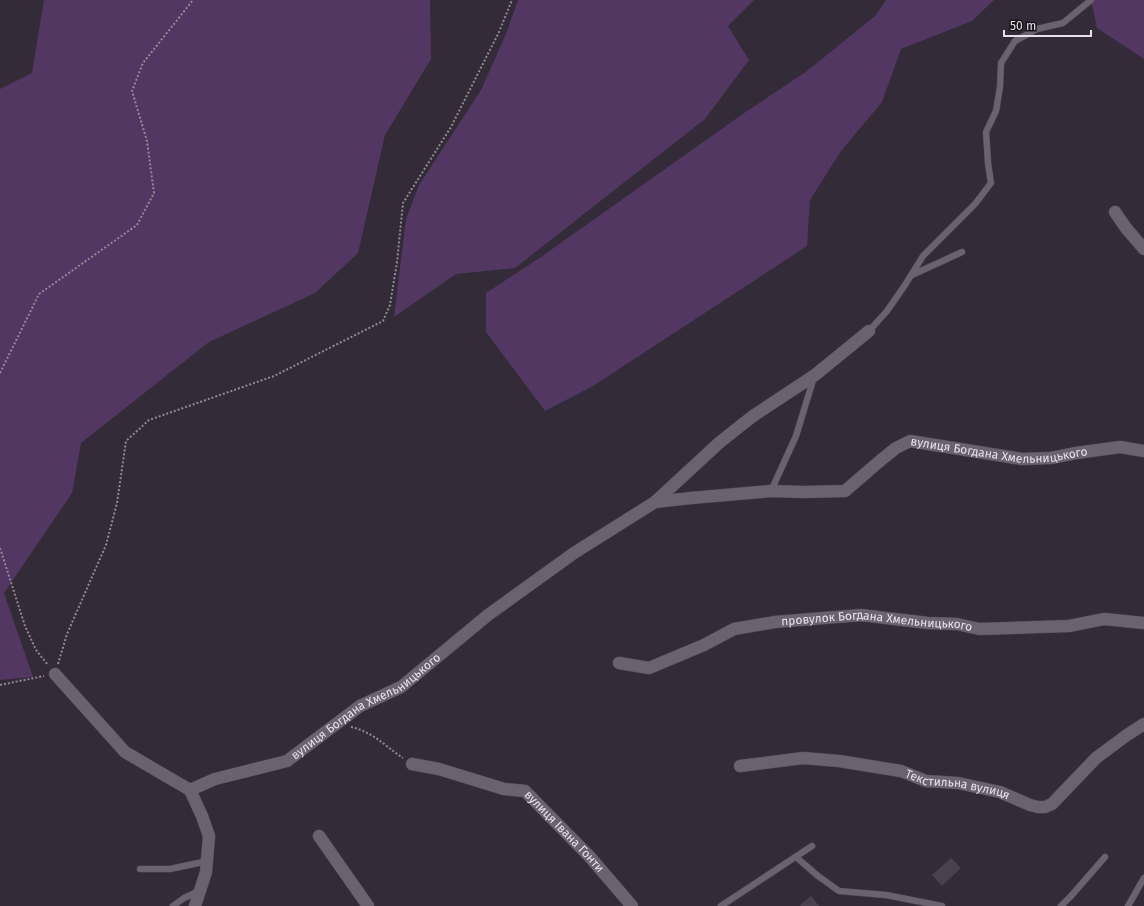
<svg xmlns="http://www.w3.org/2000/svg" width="1144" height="906" viewBox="0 0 1144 906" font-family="'Fira Sans',sans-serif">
<rect width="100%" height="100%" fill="#332b38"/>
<!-- green -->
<path fill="#523762" d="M44 0H430L431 59 385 135 358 253 315 293 209 342 81 443 72 493 4 593 33 677 0 680V89L32 73Z
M518 0H754L728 26 749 60 705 119 515 268 456 274 394 317 406 219 419 185 481 90 506 34Z
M886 0H994L972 21 901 49 882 102 841 151 810 200 807 246 593 386 545 411 486 332V293L541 257 744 113 807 71 875 16Z
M1091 0H1144V59L1097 28Z"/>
<!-- building -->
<path fill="#49414e" d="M951 858 961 868 942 886 932 875Z
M811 896 819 906H801L800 905Z"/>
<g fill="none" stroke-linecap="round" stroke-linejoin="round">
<!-- lane casing -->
<g stroke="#504954" stroke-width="7">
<path id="lane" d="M912 275 962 252
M869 331 887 311 905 285 923 256 975 204 991 183 988 163 986 132 996 111 1000 87 1001 63 1015 41 1037 29 1063 23 1091 0
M771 491 796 436 814 377
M796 857 818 876 839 891 886 895 942 906
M140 869H170L208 861
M173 906 184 898 199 891
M721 906 812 846
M1061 906 1071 896 1105 857
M1128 906 1144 878"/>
</g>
<!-- street casing -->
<g stroke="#504954" stroke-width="13">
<g id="street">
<path d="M1115 212 1126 228 1144 249"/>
<path id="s1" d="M655 502 691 498 771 491 803 492 845 491 881 460 896 448 910 441 1022 459 1051 458 1076 453 1120 447 1144 451"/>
<path id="s2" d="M619 663 649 668 704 645 734 629 775 622 861 615 928 623 957 624 979 629 1069 626 1104 619 1144 623"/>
<path id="s3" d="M55 674 125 752 190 790 215 779 287 761 360 706 401 687 488 615 574 553 655 502 720 442 753 416 815 375 869 331"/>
<path id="s4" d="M412 764 439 769 504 789 525 791 590 857 632 906"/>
<path id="s5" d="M740 766 803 758 839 761 901 771 926 781 958 783 1000 792 1030 805 1038 807H1045L1052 804 1096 758 1127 735 1144 724"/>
<path d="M190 790 202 816 209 836 206 872 195 906"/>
<path d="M319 836 368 906"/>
</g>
</g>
<!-- path -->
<path stroke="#908a94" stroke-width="2" stroke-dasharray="2 2" stroke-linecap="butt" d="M0 373 39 294 137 225 154 193 147 141 132 91 143 63 193 0
M0 548 25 626 36 650 48 665
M58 664 67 634 106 545 117 503 126 441 149 420 274 376 383 321 390 305 397 262 403 203 451 127 499 32 512 0
M0 685 44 676
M351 727C373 732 385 746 403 758"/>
<!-- lane -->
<use href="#lane" stroke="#6b6270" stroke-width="6"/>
<!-- street -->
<use href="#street" stroke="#6b6270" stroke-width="12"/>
</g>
<g text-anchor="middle" stroke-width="3" stroke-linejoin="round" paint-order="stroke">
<!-- street labels -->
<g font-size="12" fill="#e6e1e9" stroke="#19151b">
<text dy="4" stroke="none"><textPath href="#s1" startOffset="363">вулиця Богдана Хмельницького</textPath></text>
<text dy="4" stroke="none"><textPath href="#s2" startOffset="268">провулок Богдана Хмельницького</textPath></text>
<text dy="4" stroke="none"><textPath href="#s3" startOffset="378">вулиця Богдана Хмельницького</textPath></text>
<text dy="4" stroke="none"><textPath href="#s5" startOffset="221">Текстильна вулиця</textPath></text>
<text dy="4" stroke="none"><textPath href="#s4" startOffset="173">вулиця Івана Гонти</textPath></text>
</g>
</g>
<!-- scale -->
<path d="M1004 30v6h87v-6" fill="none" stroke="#e6e1e9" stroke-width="2"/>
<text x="1010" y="30" font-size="12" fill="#e6e1e9" stroke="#19151b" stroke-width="3" paint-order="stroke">50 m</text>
</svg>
